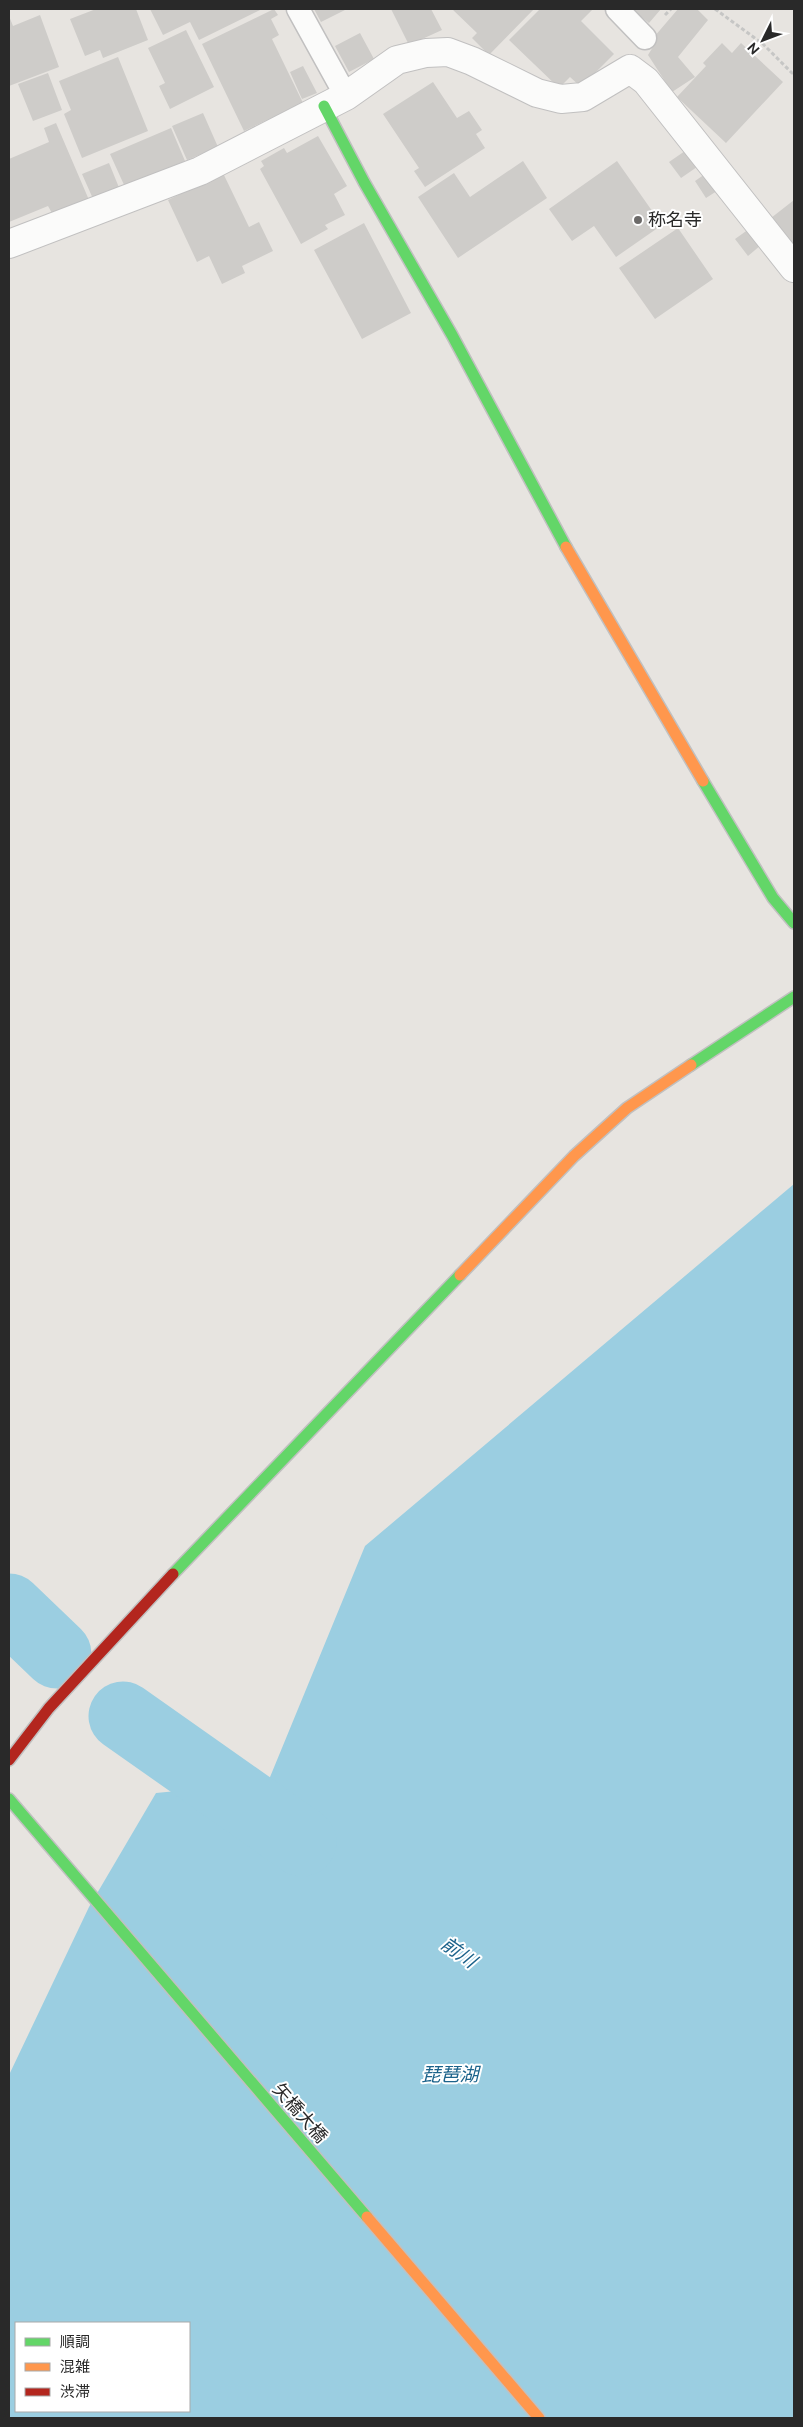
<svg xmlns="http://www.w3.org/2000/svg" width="803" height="2427" viewBox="0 0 803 2427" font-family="Ubuntu,'Noto Sans JP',sans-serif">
<rect width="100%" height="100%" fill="#e7e4e0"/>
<!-- water -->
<path fill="#9bcee1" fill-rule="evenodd" d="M794 1184V2418H9V2075L89 1907 156 1793 268 1782 365 1546ZM16 2323H189V2411H16Z"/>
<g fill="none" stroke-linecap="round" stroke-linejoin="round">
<!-- river -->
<path stroke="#9bcee1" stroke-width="69" d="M9 1608 57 1654
M123 1716 302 1842"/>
</g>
<!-- building -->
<path fill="#ceccc9" d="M96 9H136L148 40 103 58 100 50 85 56 70 19Z
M150 9H262L199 40 190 22 163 35Z
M274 9 278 15 271 19 279 35 272 39 303 103 244 131 202 44Z
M314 9H347L321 22Z
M391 9H431L442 30 409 45Z
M452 9H534L489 55 472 38 477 33Z
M540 9H593L581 21 614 54 581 87 570 77 559 88 509 40Z
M632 9H661L649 23Z
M678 9H697L708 20 678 57 695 77 672 92 648 55 656 42 654 37Z
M40 15 59 67 9 86V16L13 26Z
M186 30 214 87 170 109 159 86 165 83 148 48Z
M360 33 374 59 349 72 335 46Z
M722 43 732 53 741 43 783 82 726 143 677 97 706 66 703 63Z
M118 57 148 131 82 158 64 114 71 110 59 81Z
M303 66 317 93 302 99 290 72Z
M48 73 62 110 33 121 18 84Z
M433 82 457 118 469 111 482 130 476 134 485 148 425 187 414 171 419 168 383 114Z
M203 113 218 147 187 160 172 126Z
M56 123 89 200 53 215 48 206 9 222V159L49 142 44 128Z
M171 128 185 161 125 187 110 154Z
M318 136 347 186 334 194 345 215 325 225 328 229 301 244 260 169 264 166 261 161 284 148 287 153Z
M685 151 697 167 681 178 669 162Z
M523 161 547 198 458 258 418 197 454 173 470 197Z
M617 161 662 225 616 257 594 226 572 241 549 209Z
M109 163 120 190 94 201 82 174Z
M708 172 720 189 706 198 695 181Z
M223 173 249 227 259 222 273 251 242 266 245 273 222 284 209 256 197 262 168 200Z
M794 200V249L771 218Z
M364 223 411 313 362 339 314 250Z
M678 228 713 279 655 319 619 268Z
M749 229 761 245 748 256 735 239Z"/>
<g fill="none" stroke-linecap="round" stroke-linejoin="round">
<!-- lane casing -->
<g stroke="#c1c0c0" stroke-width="25">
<path id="lane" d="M298 9 346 96
M617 9 645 38"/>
</g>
<!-- street casing -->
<g stroke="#c1c0c0" stroke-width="30">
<path id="street" d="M9 244 200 171 346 96 397 60 426 53 448 52 472 61 537 93 561 99 583 97 630 69 646 81 794 268"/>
</g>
<!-- fast casing -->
<g stroke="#c1c0c0" stroke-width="14">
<path id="fast" d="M324 106 364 182 452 335 566 547
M703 781 773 898 794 923
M691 1065 794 997
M173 1574 460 1275
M9 1799 367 2217"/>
</g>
<!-- slow casing -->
<g stroke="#c1c0c0" stroke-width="14">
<path id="slow" d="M566 547 703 781
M460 1275 574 1156 627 1108 691 1065
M367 2217 539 2418"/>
</g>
<!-- jam casing -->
<g stroke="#c1c0c0" stroke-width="14">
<path id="jam" d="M9 1760 49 1708 173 1574"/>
</g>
<!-- path -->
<path stroke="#c6c6c5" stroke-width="3" stroke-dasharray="4 2.5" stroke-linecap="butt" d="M715 9 763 44 792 73 794 71
M665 15 671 9"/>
<!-- lane -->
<use href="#lane" stroke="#fbfbfa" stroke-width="22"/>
<!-- street -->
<use href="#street" stroke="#fbfbfa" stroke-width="28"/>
<!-- fast -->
<use href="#fast" stroke="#63d668" stroke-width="11"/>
<!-- slow -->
<use href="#slow" stroke="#ff974d" stroke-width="11"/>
<!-- jam -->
<use href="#jam" stroke="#b3261e" stroke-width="11"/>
</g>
<!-- markers -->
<circle fill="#6c6a69" stroke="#fff" stroke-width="2" cx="638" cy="220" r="5"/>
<g text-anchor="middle" stroke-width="4" stroke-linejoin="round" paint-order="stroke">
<!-- poi labels -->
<g font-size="18" fill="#292929" stroke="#fff" text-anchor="start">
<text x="648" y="226">称名寺</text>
</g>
<!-- street labels -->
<g font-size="18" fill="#292929" stroke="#fff">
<text transform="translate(300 2113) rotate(49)" y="6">矢橋大橋</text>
</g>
<!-- water labels -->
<g font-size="19" font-style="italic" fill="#1c638b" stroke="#fff">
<text transform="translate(459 1952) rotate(35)" y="7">前川</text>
<text x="450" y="2081">琵琶湖</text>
</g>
</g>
<!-- border -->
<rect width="803" height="2427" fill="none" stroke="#292929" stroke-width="20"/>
<!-- legend -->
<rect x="15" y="2322" width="175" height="90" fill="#ffffff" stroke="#a9a9a9"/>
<rect x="25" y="2338" width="25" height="8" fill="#63d668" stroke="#a9a9a9"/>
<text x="60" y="2347" font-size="15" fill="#292929">順調</text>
<rect x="25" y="2363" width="25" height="8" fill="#ff974d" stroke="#a9a9a9"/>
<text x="60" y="2372" font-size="15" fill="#292929">混雑</text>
<rect x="25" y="2388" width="25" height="8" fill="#b3261e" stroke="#a9a9a9"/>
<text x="60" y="2397" font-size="15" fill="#292929">渋滞</text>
<!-- north arrow -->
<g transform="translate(763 40) rotate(228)" stroke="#ffffff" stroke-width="4" paint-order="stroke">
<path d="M0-4L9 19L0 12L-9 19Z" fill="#292929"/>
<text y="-8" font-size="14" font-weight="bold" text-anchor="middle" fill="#292929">N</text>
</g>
</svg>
